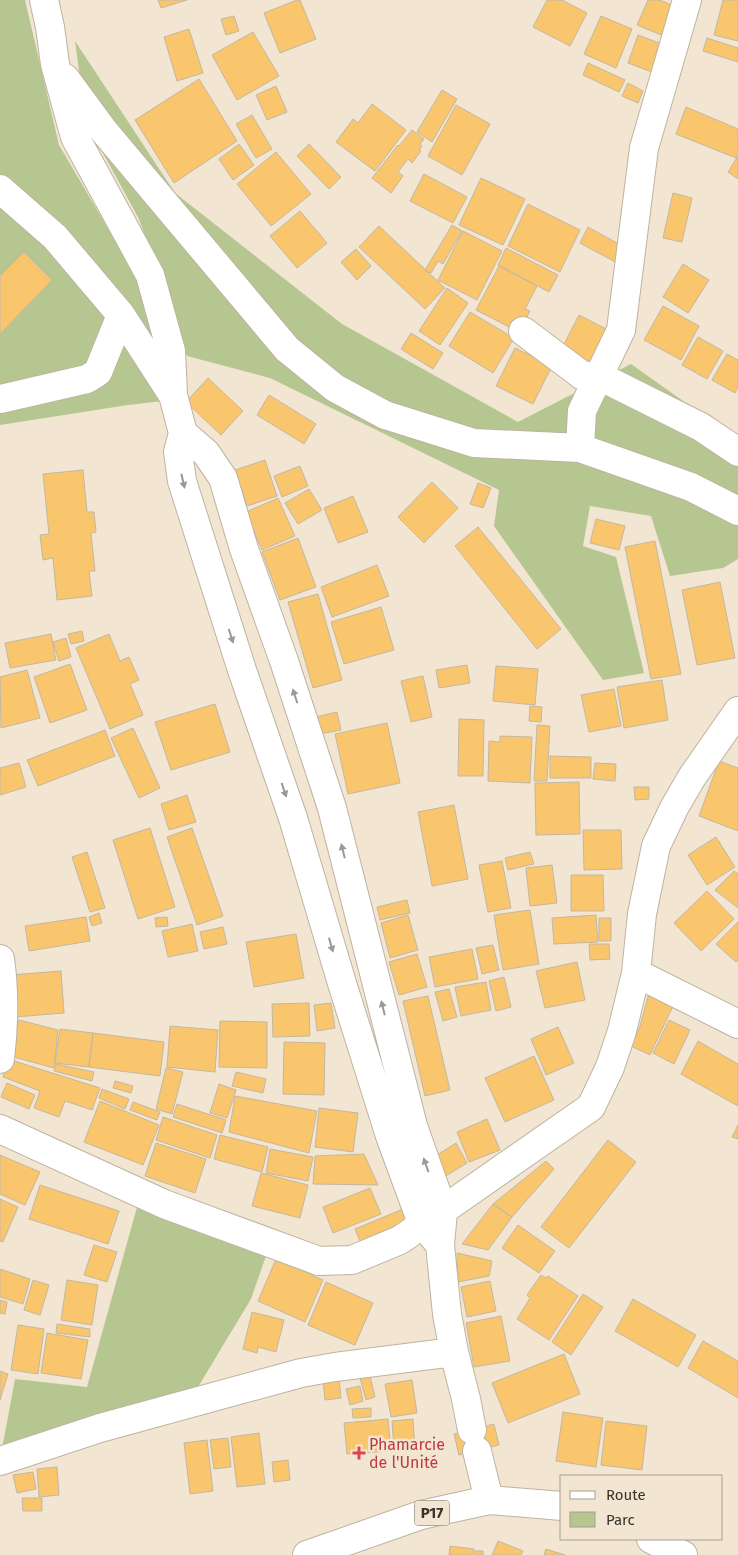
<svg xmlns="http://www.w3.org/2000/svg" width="738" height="1555" viewBox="0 0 738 1555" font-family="'Fira Sans',sans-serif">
<rect width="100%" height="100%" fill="#f2e5d1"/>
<!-- green -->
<path fill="#b6c691" d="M0 0H25L59 145 137 278 180 399 128 405 0 425Z
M75 41 175 193 342 324 518 422 631 364 738 440V559L723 568 670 576 651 516 590 506 583 546 616 557 644 673 603 680 494 526 499 490 270 378 187 356 139 219 86 122Z
M137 1207 267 1253 251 1299 198 1387 2 1449 15 1379 87 1387Z"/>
<!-- building -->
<path fill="#f9c66d" stroke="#c3b7a3" d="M158 0H187L161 8Z
M297 0H300L316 39 280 53 264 13Z
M547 0H562L587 13 570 46 533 27Z
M648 0H660L688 12 676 41 637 25Z
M723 0H738V41L714 35Z
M234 16 239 31 226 35 221 19Z
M601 16 632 29 616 68 584 54Z
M189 29 203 73 177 81 164 37Z
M253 32 279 76 237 100 212 55Z
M638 35 678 50 668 78 628 63Z
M707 38 738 48V62L703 51Z
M588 63 625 80 619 92 583 75Z
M199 79 237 141 174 183 135 120Z
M628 83 643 91 638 103 622 96Z
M276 86 287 112 267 120 256 95Z
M442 90 457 99 432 142 417 132Z
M372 104 406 130 375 171 336 142 353 119 358 123Z
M456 105 490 124 462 175 428 156Z
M686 107 738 129V153L736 158 676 134Z
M252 115 272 149 256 158 236 124Z
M412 130 424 139 420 144 422 146 419 150 421 151 412 163 408 159 398 172 403 176 391 193 372 178 398 145 399 146Z
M239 144 254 165 233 180 219 159Z
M309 144 341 177 329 189 297 156Z
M276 152 311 194 271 226 237 184Z
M738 156V179L728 172Z
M424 174 467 197 453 223 410 201Z
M481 178 525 199 503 245 459 225Z
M673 193 692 198 682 242 663 238Z
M528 204 580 230 560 272 508 246Z
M300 211 327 243 297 268 270 236Z
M452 225 462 231 443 264 438 261 431 273 425 270Z
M379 226 445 288 425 309 359 247Z
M588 227 626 248 617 263 580 243Z
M463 231 502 251 477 300 438 280Z
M506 248 558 275 549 292 498 265Z
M356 249 371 266 357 280 341 262Z
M24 252 52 280 0 334V276Z
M683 264 709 280 688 313 663 297Z
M499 266 537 286 525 309 530 311 519 332 476 310Z
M447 288 468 303 440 345 419 331Z
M663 306 699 326 681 360 644 340Z
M470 312 514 338 493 373 449 346Z
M579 315 610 331 591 368 560 352Z
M411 333 443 353 433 369 401 349Z
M698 337 723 351 707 379 682 365Z
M515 348 552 366 533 404 496 386Z
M727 354 738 360V387L735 393 712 380Z
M208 378 243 411 221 435 186 402Z
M269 395 316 424 304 444 257 415Z
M265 460 277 496 247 506 235 470Z
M300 466 308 486 282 497 274 476Z
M83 470 87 512H94L96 532 91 533 95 571H89L92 596 57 600 53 558 43 560 40 535 49 534 43 474Z
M432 482 458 508 424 543 398 517Z
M478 483 491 488 483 508 470 504Z
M309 489 322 510 298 524 285 503Z
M353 496 368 532 338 543 324 508Z
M278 498 295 536 262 550 246 512Z
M596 519 625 526 619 550 590 543Z
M478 527 561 629 537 649 455 546Z
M298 538 316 587 280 600 262 552Z
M655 541 681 674 651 679 625 547Z
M377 565 389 596 332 617 321 587Z
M720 582 735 658 697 665 682 590Z
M318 594 342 680 313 688 288 602Z
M381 607 394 650 344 664 331 622Z
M82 631 84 641 71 644 68 634Z
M51 634 56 660 10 668 5 643Z
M109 634 120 661 129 657 139 680 130 684 143 715 110 729 76 648Z
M66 638 71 657 59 661 53 642Z
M70 664 87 710 50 723 34 677Z
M467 665 470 683 439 688 436 670Z
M496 666 538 669 535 705 493 701Z
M27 670 40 718 1 728 0 677Z
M423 676 432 717 411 722 401 681Z
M662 680 668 720 624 728 617 687Z
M614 689 621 726 589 732 581 695Z
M215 704 230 752 171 770 155 722Z
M530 706 542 707 541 722 529 721Z
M337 712 341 730 320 734 316 717Z
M459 719 484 720 483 776H458Z
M387 723 400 783 348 794 335 734Z
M537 725 550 726 547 781H534Z
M133 728 160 788 139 798 111 738Z
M105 730 115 756 38 786 27 760Z
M500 736 532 737 530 783 488 781 489 741 500 742Z
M550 756 591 757V778H550Z
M719 761 738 768V831L699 816Z
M19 763 26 787 0 795V768Z
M595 763 616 764 615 781 593 779Z
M579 782 580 834 536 835 535 783Z
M634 787H649V799L635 800Z
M187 795 196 822 169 830 161 804Z
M454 805 468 879 432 886 418 812Z
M150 828 175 907 138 919 113 840Z
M192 828 223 916 197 925 167 837Z
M583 830H621L622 869 584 870Z
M716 837 735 867 707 885 688 855Z
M87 852 105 908 90 912 72 857Z
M530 852 534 864 508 870 505 858Z
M502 861 511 908 488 912 479 865Z
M552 865 557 903 530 906 526 868Z
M734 871 738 874V908L715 890Z
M571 875H603L604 911H571Z
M707 891 734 919 701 951 674 923Z
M407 900 410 913 380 920 377 907Z
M530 910 539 964 503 970 494 915Z
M99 913 102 923 92 926 89 917Z
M408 915 418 950 390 958 381 923Z
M596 915 598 942 554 944 552 918Z
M86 917 90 941 29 951 25 926Z
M167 917 168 926 156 927 155 918Z
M599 918H611V941H599Z
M738 922V960L736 962 716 944Z
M192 924 198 951 168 957 162 931Z
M223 927 227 944 204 949 200 932Z
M296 934 304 978 254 987 246 942Z
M589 944H609L610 959 590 960Z
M493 945 499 970 482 974 476 948Z
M472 949 478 979 435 987 429 957Z
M417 954 427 987 399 995 389 962Z
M577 962 585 1000 545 1008 536 971Z
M61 971 64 1013 15 1017 11 975Z
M504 977 511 1007 496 1011 489 981Z
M486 982 491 1010 461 1016 455 987Z
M449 989 457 1017 443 1021 435 992Z
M649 993 674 1004 650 1055 631 1046 640 1026Z
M428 996 450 1090 425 1096 403 1001Z
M309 1003 310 1036 273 1037 272 1004Z
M331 1003 335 1028 317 1031 314 1005Z
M19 1020 58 1030 54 1068 10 1056Z
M669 1020 690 1030 674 1064 653 1053Z
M220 1021 267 1022V1068L219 1067Z
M170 1026 218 1030 215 1072 167 1067Z
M558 1027 574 1063 546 1075 531 1039Z
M60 1029 93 1033 89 1067 55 1063Z
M93 1033 164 1042 160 1076 89 1067Z
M698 1041 738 1064V1106L681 1074Z
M284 1042 325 1043 324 1095 283 1094Z
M534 1056 554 1100 505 1122 485 1078Z
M8 1059 100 1088 92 1110 65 1101 59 1117 34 1108 40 1091 3 1077Z
M56 1064 94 1072 92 1081 54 1071Z
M166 1068 183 1072 172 1114 156 1109Z
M236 1072 266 1079 263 1093 232 1086Z
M115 1081 133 1086 131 1093 113 1088Z
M7 1083 35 1095 29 1109 1 1097Z
M219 1084 236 1090 227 1118 210 1113Z
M102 1089 129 1099 125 1109 99 1098Z
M235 1096 317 1111 309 1153 229 1132Z
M100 1101 159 1125 143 1165 84 1142Z
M133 1102 160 1112 157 1120 130 1110Z
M177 1104 226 1120 222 1133 173 1117Z
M319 1108 358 1113 353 1152 315 1147Z
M163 1117 217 1135 210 1158 156 1140Z
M487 1119 500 1150 469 1162 457 1132Z
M738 1125V1139L732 1137Z
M220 1135 268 1147 262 1172 214 1159Z
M608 1140 636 1162 569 1248 541 1227Z
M156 1143 206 1159 195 1193 145 1176Z
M456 1143 467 1163 444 1177 432 1158Z
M270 1149 313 1157 308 1181 266 1173Z
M364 1154 378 1185 313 1184 315 1156Z
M0 1155 40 1172 25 1205 0 1194Z
M546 1161 554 1169 512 1217 493 1204Z
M261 1173 308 1185 300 1218 252 1206Z
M40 1185 119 1211 108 1244 29 1219Z
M370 1188 381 1214 333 1233 323 1207Z
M0 1199 18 1207 3 1242 0 1241Z
M493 1204 512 1217 488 1250 462 1244Z
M403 1209 407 1221 360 1241 355 1229Z
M518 1225 555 1251 539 1273 502 1248Z
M94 1245 117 1252 107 1282 84 1275Z
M457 1253 492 1261 489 1276 458 1282Z
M276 1259 323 1280 305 1322 258 1301Z
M0 1269 30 1279 23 1304 0 1297Z
M541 1275 546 1278 548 1276 578 1296 549 1340 517 1319 530 1298 527 1295Z
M33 1280 49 1285 40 1315 24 1310Z
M67 1280 98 1285 92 1325 61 1320Z
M490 1281 496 1311 467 1317 461 1287Z
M326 1282 373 1303 355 1345 308 1325Z
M583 1294 603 1307 571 1355 552 1342Z
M633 1299 696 1335 678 1367 615 1331Z
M0 1300 7 1302 5 1314 0 1313Z
M252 1312 284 1320 276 1352 258 1347 257 1353 243 1349Z
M501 1316 510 1361 474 1367 466 1323Z
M57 1324 90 1329V1337L56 1333Z
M18 1325 44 1329 38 1374 11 1370Z
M47 1333 88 1340 81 1379 41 1373Z
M703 1341 738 1361V1398L688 1368Z
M564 1354 580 1394 508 1423 492 1383Z
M0 1371 8 1374 0 1400Z
M370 1376 375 1397 366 1400 360 1378Z
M339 1379 341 1398 325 1400 323 1381Z
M412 1380 417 1413 391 1417 385 1384Z
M360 1386 363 1401 350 1405 346 1389Z
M371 1408V1417L353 1418 352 1409Z
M563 1412 603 1418 596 1467 556 1461Z
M388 1419 391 1451 347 1454 344 1423Z
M413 1419 415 1449 394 1450 392 1421Z
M606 1421 647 1426 642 1470 601 1465Z
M494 1424 499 1445 459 1455 454 1434Z
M259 1433 265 1484 237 1487 231 1437Z
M228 1438 231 1467 214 1469 210 1440Z
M207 1440 213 1491 190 1494 184 1443Z
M288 1460 290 1480 274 1482 272 1462Z
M57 1467 59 1495 39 1497 37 1469Z
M33 1472 36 1489 17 1493 13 1475Z
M22 1498H42V1511H23Z
M498 1541 523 1551 521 1555H492Z
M450 1546 474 1549 473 1555H449Z
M546 1549 565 1555H544Z
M475 1551H483V1555H475Z"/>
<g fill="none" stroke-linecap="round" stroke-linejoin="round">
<!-- minor casing -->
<g stroke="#bfb39f" stroke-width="30">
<path id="minor" d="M44 0 50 27 55 64 75 137 150 275 171 351 173 395 183 433 178 452 182 481 242 670 293 818 341 980 390 1136 422 1223 440 1245
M65 78 104 131 287 349 335 388 385 415 474 443 580 448 691 487 738 511
M0 189 55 237 121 315 172 394
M523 331 583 376H599L701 427 738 452
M0 399 87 379 98 372 121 315
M183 433 206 453 223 478 244 549 284 661 332 808 413 1126 443 1211 440 1245 447 1314 454 1352 466 1399 472 1430
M580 448 582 411 621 330 644 148 687 0
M0 959C5 993 4 1025 0 1059
M636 973 738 1024
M0 1129 164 1204 319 1261 352 1260 400 1240 591 1107 610 1067 622 1031 636 973 642 914 656 846 674 808 692 777 738 711
M477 1451 489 1500
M0 1461 100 1428 301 1373 335 1367 454 1352"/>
</g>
<!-- major casing -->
<g stroke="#bfb39f" stroke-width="30">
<path id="major" d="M651 1539 683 1555
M307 1555 421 1515 489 1500 562 1506"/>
</g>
<!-- minor -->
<use href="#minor" stroke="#fff" stroke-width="28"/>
<!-- major -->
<use href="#major" stroke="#fff" stroke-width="28"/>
</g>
<!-- one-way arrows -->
<defs><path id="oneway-solid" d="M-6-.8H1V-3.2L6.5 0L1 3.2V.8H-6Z" transform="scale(1.25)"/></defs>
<g fill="#9b9995">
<use href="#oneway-solid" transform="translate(183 481) rotate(77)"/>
<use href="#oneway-solid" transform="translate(231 636) rotate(72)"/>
<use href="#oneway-solid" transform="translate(295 696) rotate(-108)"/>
<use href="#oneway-solid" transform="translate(284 790) rotate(71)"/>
<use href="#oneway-solid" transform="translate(343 851) rotate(-104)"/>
<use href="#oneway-solid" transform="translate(331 945) rotate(74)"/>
<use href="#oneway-solid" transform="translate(383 1008) rotate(-104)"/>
<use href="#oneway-solid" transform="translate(426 1165) rotate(-110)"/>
</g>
<!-- markers -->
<path fill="#e0444e" stroke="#f2e5d1" stroke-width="2" d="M356.5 1445.5h5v5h5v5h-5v5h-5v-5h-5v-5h5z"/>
<g text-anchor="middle" stroke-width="5" stroke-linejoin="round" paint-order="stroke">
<!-- shield labels -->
<rect fill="#f2e5d1" stroke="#6f685d" stroke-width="1" x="414.5" y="1500.5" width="35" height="25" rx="4"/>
<g font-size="15" font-weight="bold" fill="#37332b">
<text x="432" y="1518">P17</text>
</g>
<!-- health labels -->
<g font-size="16" fill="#be3a42" stroke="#f2e5d1" text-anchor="start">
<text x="369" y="1450">Phamarcie<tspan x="369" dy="18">de l'Unité</tspan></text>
</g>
</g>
<!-- legend -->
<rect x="560" y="1475" width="162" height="65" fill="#f2e5d1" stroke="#a79e8f"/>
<rect x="570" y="1491" width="25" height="8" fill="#ffffff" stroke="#a79e8f"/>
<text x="606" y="1500" font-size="15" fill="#37332b">Route</text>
<rect x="570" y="1512" width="25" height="15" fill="#b6c691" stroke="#a79e8f"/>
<text x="606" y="1525" font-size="15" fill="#37332b">Parc</text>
</svg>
